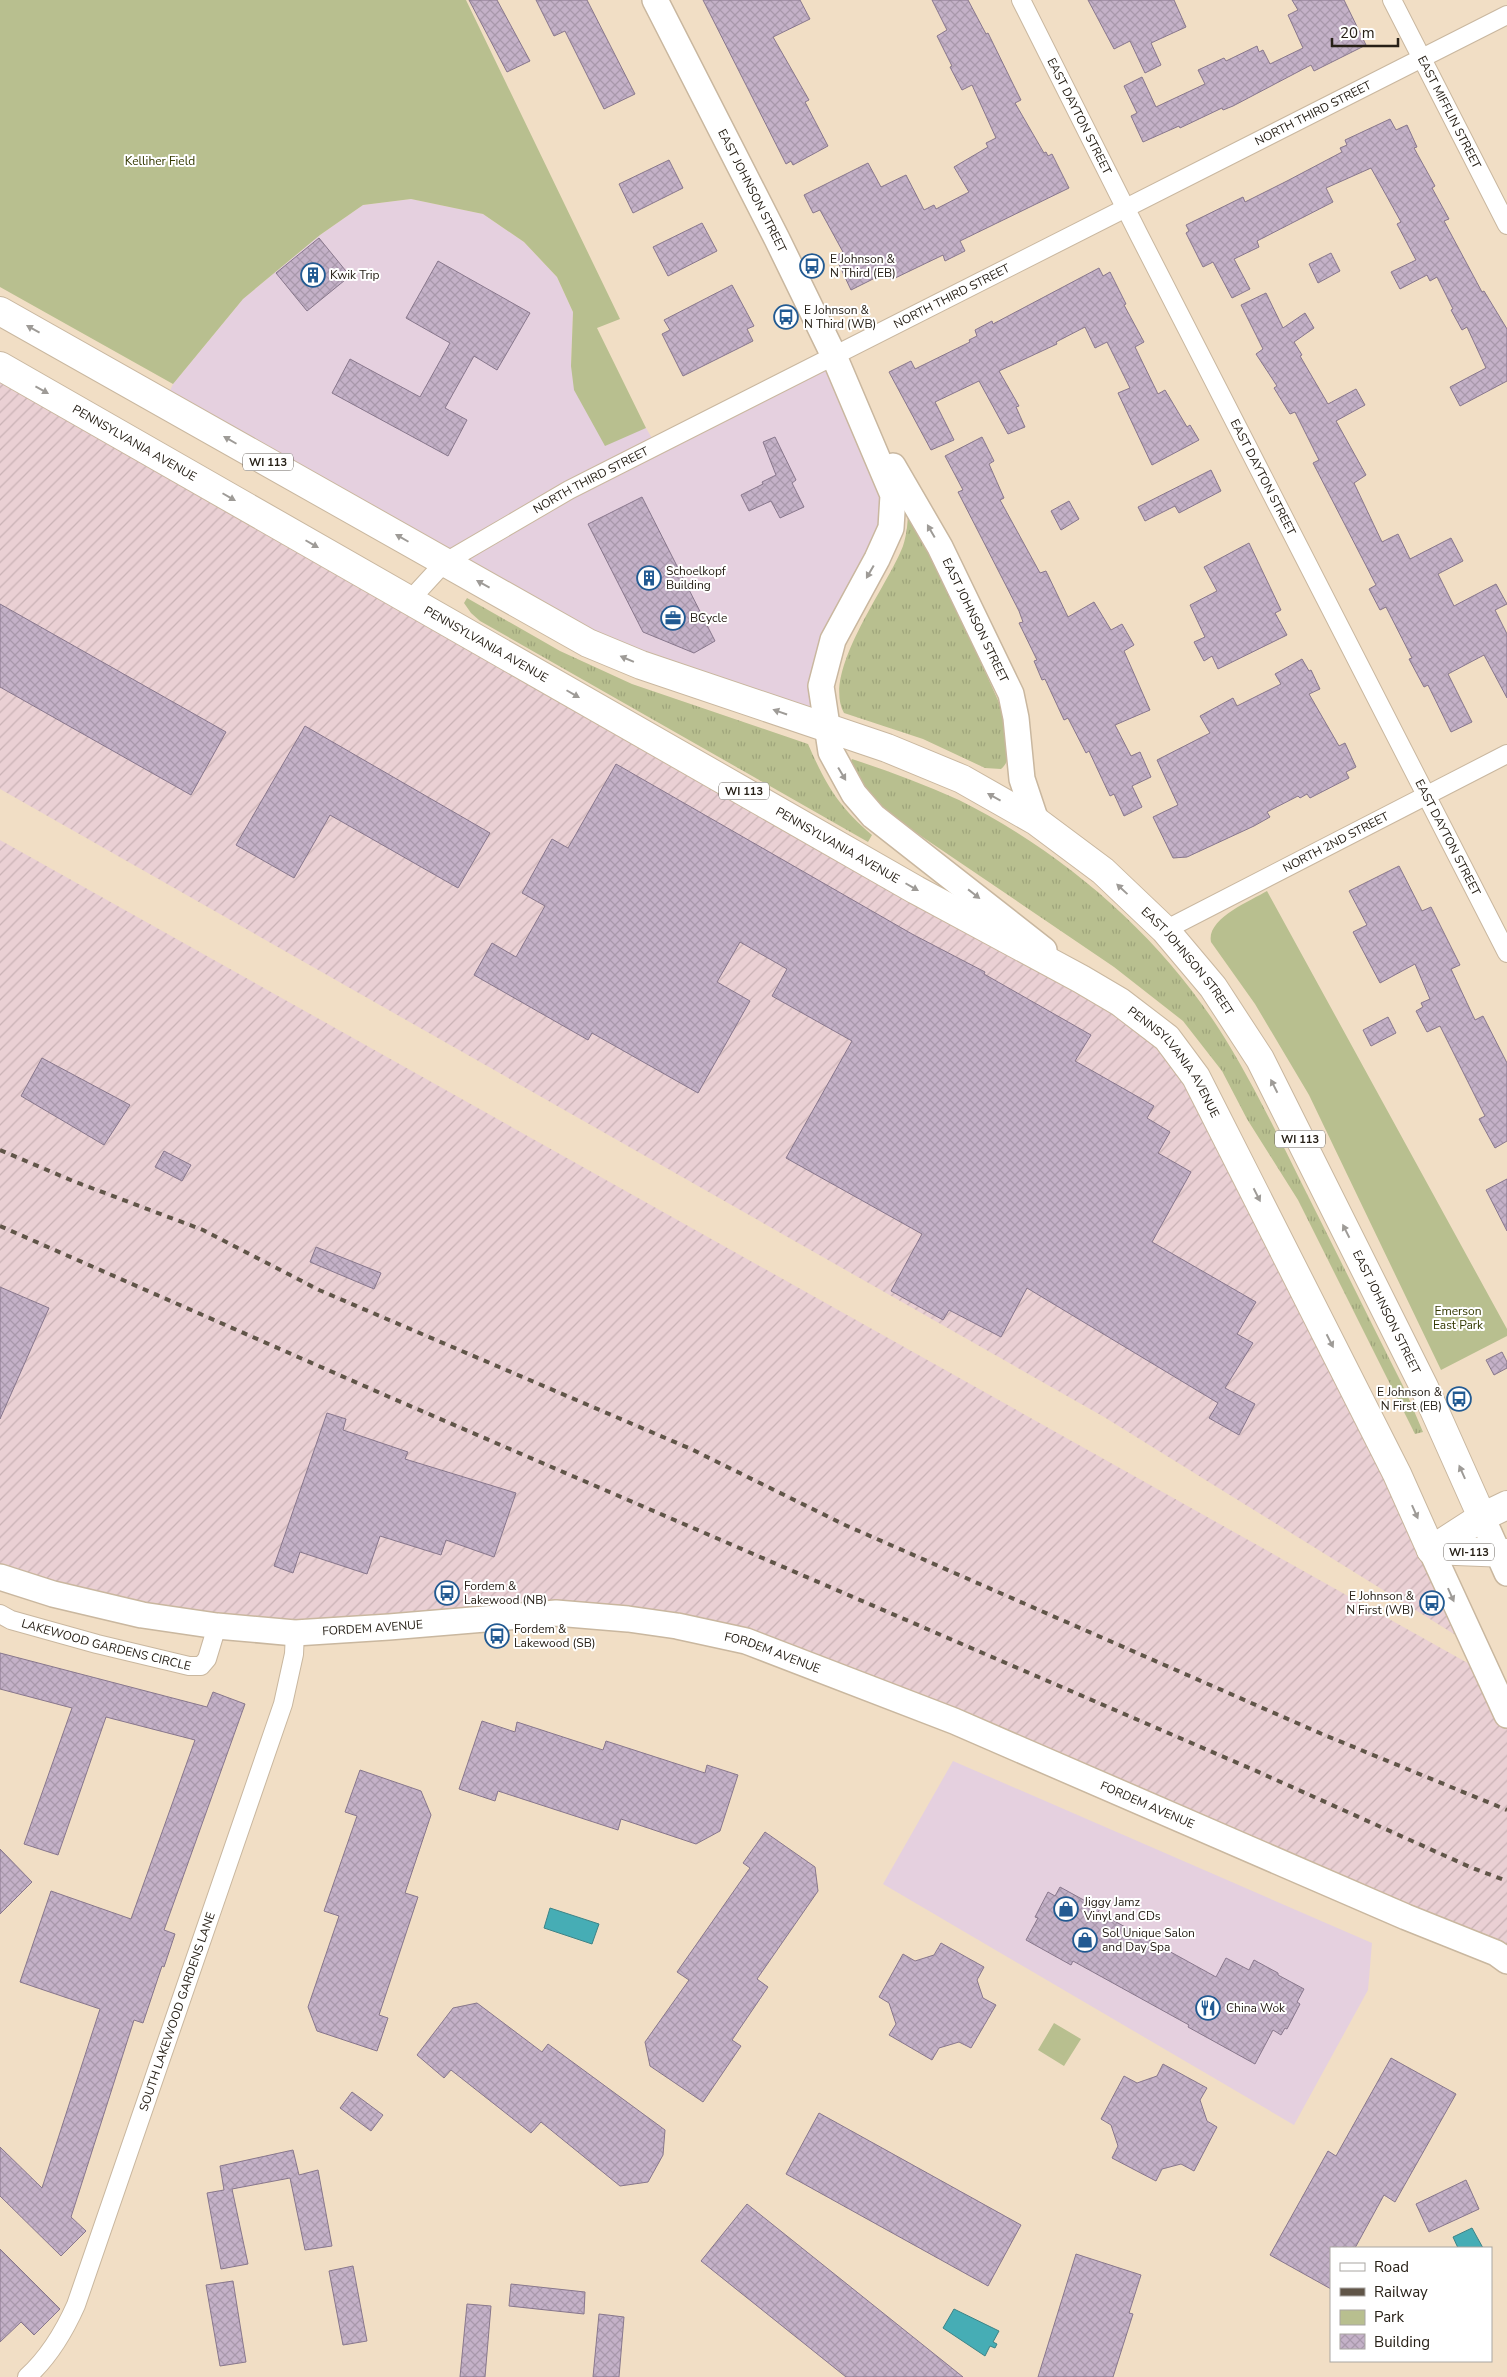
<svg xmlns="http://www.w3.org/2000/svg" width="1507" height="2377" viewBox="0 0 1507 2377" font-family="'Nunito Sans',sans-serif">
<defs>
<pattern id="industrial-furrows" width="10" height="10" patternUnits="userSpaceOnUse" patternTransform="scale(1.25)"><rect width="10" height="10" fill="#ead0d4"/><path d="M-1 1l2-2M0 10L10 0M9 11l2-2" fill="none" stroke="#c9b2b5"/></pattern>
<pattern id="grass-tufts" width="24" height="20" patternUnits="userSpaceOnUse" patternTransform="scale(1.25)"><rect width="24" height="20" fill="#b8bf8f"/><path d="M3 7l-1-3M5 7V3M7 7l1-3M15 17l-1-3M17 17v-4M19 17l1-3" fill="none" stroke="#9ea47b"/></pattern>
<pattern id="building-cross-hatch" width="8" height="8" patternUnits="userSpaceOnUse" patternTransform="scale(1.25)"><rect width="8" height="8" fill="#c4b1c8"/><path d="M0 0l8 8M0 8l8-8" fill="none" stroke="#a898ab"/></pattern>
</defs>
<rect width="100%" height="100%" fill="#f1dec5"/>
<!-- commercial -->
<path fill="#e5d0df" d="M411 199 483 214 524 242 557 277 573 312 571 366 606 434 646 428 656 445 834 356 893 495 833 640 826 728 641 665 164 403 173 384 243 299 320 235 363 205Z
M953 1761 1372 1943 1368 1990 1294 2125 883 1884Z"/>
<!-- industrial -->
<path fill="url(#industrial-furrows)" d="M0 366 1167 1038 1475 1647 1104 1417 0 789Z
M0 840 1489 1675 1507 1715V1954L746 1641 628 1619 295 1633 0 1577Z"/>
<!-- grass -->
<path fill="url(#grass-tufts)" d="M908 508 937 564 1001 707C1006 724 1017 756 1001 769L985 768 923 739 844 713C821 672 888 586 903 546 907 534 908 521 908 508Z
M467 598 560 651 632 684 808 744C826 785 838 806 872 835L868 842 480 621 471 613 464 603Z
M852 759C888 771 924 784 959 800 1062 851 1157 933 1219 1029 1251 1079 1276 1132 1302 1184 1337 1253 1371 1323 1406 1392L1423 1432 1415 1434 1298 1200 1247 1119 1222 1071 1183 1021 1114 967 887 813 869 793 850 763Z"/>
<!-- green -->
<path fill="#b8bf8f" d="M0 0H466L620 319 597 328 646 428 605 446 574 390 571 366 573 312 557 277 524 242 483 214 411 199 363 205 320 235 243 299 173 384 0 287Z
M1267 891 1507 1329V1336L1441 1370 1309 1095 1255 1004 1211 942C1206 919 1250 901 1267 891Z
M1054 2023 1081 2039 1064 2066 1038 2050Z"/>
<!-- water -->
<path fill="#46adb5" stroke="#3d8386" d="M550 1908 599 1924 592 1944 544 1928Z
M1472 2228 1483 2248H1458L1453 2237Z
M954 2309 999 2331 993 2342 997 2344 995 2348 990 2346 985 2356 943 2328Z"/>
<!-- building -->
<path fill="url(#building-cross-hatch)" stroke="#88778c" d="M469 0H497L530 61 507 72Z
M536 0H587L635 94 604 109 565 31 554 36Z
M703 0H800L810 19 773 37 809 100 805 102 828 146 793 165 791 161 786 164Z
M932 0H968L986 34 988 33 1014 86 1021 100 1015 103 1044 153 1046 152 1048 156 1052 154 1069 188 960 241 965 251 945 261 943 255 891 280 887 272 851 290 835 256 843 252 820 210 813 213 804 195 868 163 881 187 906 175 924 210 934 205 936 209 969 192 954 167 988 147 986 143 996 138 972 85 962 90 950 67 952 66 937 36 947 30Z
M1088 0H1174L1186 27 1151 43 1161 65 1145 73 1130 41 1114 49Z
M1292 0H1344L1366 45 1314 71 1311 65 1233 106 1223 110 1222 108 1180 128 1179 126 1143 142 1131 116 1137 113 1124 86 1142 77 1156 107 1205 84 1198 70 1224 58 1226 61 1257 46 1259 52 1263 50 1270 64 1303 48 1288 15 1298 10Z
M1390 119 1396 130 1407 125 1417 147 1414 148 1435 186 1432 188 1449 219 1444 221 1482 292 1484 291 1507 329V381L1460 406 1450 387 1486 368 1467 327 1462 330 1451 310 1453 309 1437 277 1430 281 1427 275 1400 289 1391 272 1416 260 1397 224 1401 222 1371 168 1326 188 1333 202 1257 241 1259 247 1234 259 1250 289 1232 298 1213 262 1203 267 1186 233 1189 231 1186 225 1243 197 1245 202 1287 181 1342 152 1340 148 1347 145 1345 140Z
M669 160 683 188 633 213 619 184Z
M702 223 717 251 668 276 653 247Z
M319 238 350 276 307 311 276 273Z
M1331 253 1340 271 1318 283 1309 264Z
M438 261 530 313 497 370 474 356 445 408 467 420 448 456 332 393 350 359 420 397 450 343 406 318Z
M1099 268 1103 276 1110 272 1126 304 1124 305 1144 342 1135 347 1158 394 1165 390 1187 427 1190 425 1199 440 1152 465 1118 393 1130 388 1107 342 1095 348 1085 327 1056 342 1057 344 999 371 1019 406 1016 407 1025 427 1008 434 979 381 935 402 954 440 931 450 889 372 911 361 915 369 970 342 969 340 977 336 975 330 992 321 993 324Z
M732 285 754 326 747 329 753 341 683 376 662 334 670 330 664 320Z
M1266 293 1283 328 1305 313 1314 328 1294 342 1302 355 1300 356 1328 404 1356 389 1365 405 1336 421 1366 475 1354 483 1382 542 1398 534 1410 559 1451 538 1463 561 1438 574 1454 606 1496 584 1507 604 1495 610 1507 634V698L1484 655 1448 674 1472 722 1451 732 1428 685 1424 687 1409 659 1412 658 1386 607 1380 610 1369 589 1376 585 1313 463 1319 460 1295 412 1290 414 1274 388 1277 386 1256 354 1263 349 1241 305Z
M775 437 796 480 792 483 804 507 780 518 771 501 749 511 741 495 763 484 762 482 776 475 763 442Z
M982 437 994 461 989 464 1004 498 1000 500 1040 573 1046 571 1068 617 1094 602 1111 630 1122 624 1134 645 1124 651 1150 710 1115 725 1131 756 1140 752 1151 777 1132 786 1142 807 1124 816 1114 794 1110 796 1089 751 1086 753 1068 718 1064 720 1045 679 1042 680 1034 661 1037 660 1019 623 1023 622 1019 611 958 492 963 490 945 456Z
M1211 470 1221 491 1179 513 1175 506 1145 521 1138 507Z
M642 497 715 641 694 653 643 632 588 524Z
M1069 501 1079 519 1061 530 1051 511Z
M1249 543 1281 610 1275 613 1287 635 1218 669 1212 656 1204 661 1194 642 1205 637 1190 605 1217 591 1204 567Z
M0 604 226 732 191 795 0 687Z
M1302 659 1309 671 1311 670 1320 689 1309 694 1339 746 1345 743 1356 767 1346 772 1349 778 1310 798 1307 794 1300 798 1298 796 1267 812 1270 817 1254 826 1187 857 1173 858 1153 817 1178 805 1157 760 1210 733 1200 716 1233 698 1237 706 1281 684 1275 674Z
M305 726 490 833 458 888 330 815 294 878 236 845Z
M616 764 912 934 985 972 984 974 1091 1035 1075 1061 1154 1106 1147 1118 1170 1132 1158 1153 1191 1172 1152 1242 1256 1302 1237 1334 1253 1343 1225 1388 1255 1404 1239 1435 1209 1418 1218 1403 1027 1288 1001 1337 949 1310 943 1320 891 1291 922 1234 786 1158 852 1041 772 996 787 969 740 942 717 982 750 1001 698 1093 592 1033 588 1040 474 975 492 943 516 957 545 906 522 893 552 839 568 848Z
M1399 866 1422 911 1431 907 1460 965 1451 969 1475 1020 1483 1016 1507 1063V1141L1495 1148 1479 1119 1485 1116 1440 1026 1427 1032 1416 1011 1423 1007 1421 1003 1430 999 1415 964 1380 983 1353 932 1367 925 1349 891Z
M1388 1017 1396 1033 1371 1046 1363 1030Z
M42 1058 130 1105 104 1145 21 1096Z
M164 1151 191 1165 182 1181 155 1167Z
M1507 1179V1231L1486 1190Z
M316 1247 381 1273 374 1289 310 1262Z
M0 1287 49 1308 0 1419Z
M1502 1352 1507 1362V1368L1494 1375 1486 1360Z
M327 1413 346 1419 343 1430 408 1452 405 1459 516 1493 494 1557 446 1540 441 1555 380 1536 367 1574 300 1552 293 1573 274 1566Z
M0 1653 207 1707 213 1692 245 1704 164 1930 175 1934 164 1967 162 1966 143 2023 134 2020 71 2217 86 2231 61 2256 0 2196V2147L42 2188 100 2009 20 1982 51 1891 131 1919 195 1740 106 1717 58 1855 24 1844 72 1708 0 1689Z
M482 1721 515 1732 517 1722 603 1750 606 1741 705 1773 707 1765 738 1775 720 1831 696 1844 621 1819 618 1830 498 1791 495 1801 459 1789Z
M360 1770 421 1791 431 1815 405 1893 418 1897 379 2015 388 2018 377 2051 317 2031 308 2007 339 1916 324 1911 357 1816 345 1812Z
M765 1832 815 1867 818 1891 757 1979 768 1987 732 2040 741 2046 703 2102 650 2066 645 2042 689 1980 677 1972 750 1868 743 1863Z
M0 1849 32 1882 0 1914Z
M1060 1887 1100 1909 1098 1912 1216 1977 1226 1958 1249 1970 1254 1960 1278 1973V1975L1304 1989 1297 2002 1300 2004 1287 2029 1285 2028 1281 2035 1273 2030 1255 2064 1188 2027 1189 2025 1073 1961 1071 1965 1026 1940 1038 1918 1035 1917 1048 1892 1055 1896Z
M941 1943 984 1967 977 1980 983 1998 996 2005 971 2048 959 2042 939 2048 932 2060 889 2035 896 2024 889 2003 879 1997 903 1954 915 1961 934 1955Z
M477 2003 542 2052 548 2044 665 2130 663 2155 648 2182 620 2186 541 2122 531 2133 451 2070 444 2078 417 2055 453 2008Z
M1391 2058 1456 2094 1395 2202 1384 2195 1355 2248H1331V2289L1270 2255 1328 2151 1336 2156Z
M1163 2064 1207 2088 1200 2100 1207 2121 1217 2127 1194 2171 1181 2164 1162 2169 1156 2181 1112 2158 1118 2146 1111 2125 1101 2119 1124 2076 1137 2083 1157 2076Z
M352 2092 383 2115 371 2131 340 2108Z
M819 2113 1021 2225 988 2286 786 2174Z
M293 2150 299 2175 318 2170 332 2246 305 2250 290 2178 232 2189 248 2264 221 2269 207 2193 224 2190 220 2166Z
M1466 2180 1479 2209 1429 2232 1416 2204Z
M747 2204 963 2377H846L701 2261Z
M0 2249 60 2309 34 2335 21 2322 0 2342Z
M1076 2254 1141 2275 1129 2313 1133 2314 1113 2377H1038Z
M353 2266 367 2341 343 2345 329 2271Z
M233 2281 246 2362 220 2366 206 2285Z
M511 2284 585 2292 584 2314 509 2306Z
M467 2304 491 2306 485 2377H460Z
M599 2314 624 2317 619 2377H593Z"/>
<g fill="none" stroke-linecap="round" stroke-linejoin="round">
<!-- street casing -->
<g stroke="#c9b79f" stroke-width="20">
<g id="street">
<path id="s1" d="M1021 0 1139 235 1507 953"/>
<path id="s2" d="M1392 0 1507 225"/>
<path id="s3" d="M410 600 444 563 569 490 1507 15"/>
<path id="s4" d="M1165 930 1507 754"/>
<path id="s5" d="M0 1614 11 1620 97 1644 189 1666H201L207 1659 217 1626"/>
<path id="s6" d="M27 2377C49 2357 64 2332 76 2305L283 1704 294 1654 295 1633"/>
</g>
</g>
<!-- secondary casing -->
<g stroke="#c9b79f" stroke-width="28">
<g id="secondary">
<path id="s7" d="M655 0 777 239 834 356 893 495 891 528 877 559 833 640 821 686 831 752 854 794 873 816 1044 950"/>
<path id="s8" d="M893 466 940 547 1011 694 1016 718 1022 779 1036 821"/>
<path d="M1482 1517 1507 1573"/>
<path d="M1431 1550 1507 1715"/>
<path id="s9" d="M0 1577 53 1594 142 1615 217 1626 295 1633 389 1627 556 1613 628 1619 677 1626 746 1641 954 1721 1406 1917 1496 1953 1507 1961"/>
</g>
</g>
<!-- primary casing -->
<g stroke="#c9b79f" stroke-width="30">
<g id="primary">
<path id="s10" d="M0 311 588 643 641 665 887 748 962 779 1036 821 1103 871 1165 930 1213 987 1260 1059 1424 1387 1482 1517"/>
<path id="s11" d="M0 366 916 890 1081 979 1120 1002 1167 1038 1196 1077 1397 1474 1431 1550"/>
<path d="M1431 1550 1482 1517 1507 1505"/>
<path d="M1431 1550 1507 1553"/>
</g>
</g>
<!-- street -->
<use href="#street" stroke="#fff" stroke-width="18"/>
<!-- secondary -->
<use href="#secondary" stroke="#fff" stroke-width="25"/>
<!-- primary -->
<use href="#primary" stroke="#fff" stroke-width="28"/>
<!-- rail -->
<path stroke="#605548" stroke-width="4" stroke-dasharray="6 6" stroke-linecap="butt" d="M0 1150 73 1181 203 1230 319 1290 691 1449 845 1525 1322 1734 1507 1810
M0 1226 387 1396 1254 1770 1470 1867 1507 1881"/>
</g>
<!-- one-way arrows -->
<defs><path id="oneway-solid" d="M-6-.8H1V-3.2L6.5 0L1 3.2V.8H-6Z" transform="scale(1.25)"/></defs>
<g fill="#9e9b97">
<use href="#oneway-solid" transform="translate(33 329) rotate(-151)"/>
<use href="#oneway-solid" transform="translate(42 390) rotate(29)"/>
<use href="#oneway-solid" transform="translate(230 440) rotate(-150)"/>
<use href="#oneway-solid" transform="translate(229 497) rotate(30)"/>
<use href="#oneway-solid" transform="translate(931 531) rotate(-120)"/>
<use href="#oneway-solid" transform="translate(402 538) rotate(-150)"/>
<use href="#oneway-solid" transform="translate(312 544) rotate(30)"/>
<use href="#oneway-solid" transform="translate(870 572) rotate(120)"/>
<use href="#oneway-solid" transform="translate(483 584) rotate(-151)"/>
<use href="#oneway-solid" transform="translate(627 659) rotate(-157)"/>
<use href="#oneway-solid" transform="translate(573 694) rotate(30)"/>
<use href="#oneway-solid" transform="translate(780 712) rotate(-161)"/>
<use href="#oneway-solid" transform="translate(842 774) rotate(59)"/>
<use href="#oneway-solid" transform="translate(994 797) rotate(-151)"/>
<use href="#oneway-solid" transform="translate(912 887) rotate(30)"/>
<use href="#oneway-solid" transform="translate(1122 889) rotate(-137)"/>
<use href="#oneway-solid" transform="translate(974 894) rotate(38)"/>
<use href="#oneway-solid" transform="translate(1274 1086) rotate(-117)"/>
<use href="#oneway-solid" transform="translate(1257 1195) rotate(63)"/>
<use href="#oneway-solid" transform="translate(1346 1231) rotate(-117)"/>
<use href="#oneway-solid" transform="translate(1330 1341) rotate(63)"/>
<use href="#oneway-solid" transform="translate(1462 1472) rotate(-114)"/>
<use href="#oneway-solid" transform="translate(1415 1512) rotate(66)"/>
<use href="#oneway-solid" transform="translate(1451 1595) rotate(66)"/>
</g>
<!-- icons -->
<defs>
<g id="bus-ring" transform="scale(1.25)"><circle r="9.5" fill="#fff" stroke="#225a92" stroke-width="1.5"/><path d="M-5-6H5V4H4V6H2V4H-2V6H-4V4H-5ZM-3.5-4V0h7V-4ZM-3.5 1.2v1.5H-2V1.2ZM2 1.2v1.5H3.5V1.2Z" fill="#225a92"/></g>
<g id="building-ring" transform="scale(1.25)"><circle r="9.5" fill="#fff" stroke="#225a92" stroke-width="1.5"/><path d="M-4-6H4V6H1V3H-1V6H-4ZM-2.5-4.3h1.7v1.8h-1.7ZM.8-4.3h1.7v1.8H.8ZM-2.5-1h1.7V.8h-1.7ZM.8-1h1.7V.8H.8Z" fill="#225a92"/></g>
<g id="office-ring" transform="scale(1.25)"><circle r="9.5" fill="#fff" stroke="#225a92" stroke-width="1.5"/><path d="M-6-3h4V-5.5h4V-3h4V5H-6ZM-1-4.5V-3h2v-1.5ZM-6 0V1H6V0Z" fill="#225a92"/></g>
<g id="shop-ring" transform="scale(1.25)"><circle r="9.5" fill="#fff" stroke="#225a92" stroke-width="1.5"/><path d="M-5-2.5h2.3a2.7 3.5 0 0 1 5.4 0H5L5.5 6h-11ZM-1.5-2.5h3a1.5 2.3 0 0 0-3 0Z" fill="#225a92"/></g>
<g id="restaurant-ring" transform="scale(1.25)"><circle r="9.5" fill="#fff" stroke="#225a92" stroke-width="1.5"/><path d="M-5-6h1v4h1v-4h1v4h1v-4h1v5L-1.5 .5V6h-2V.5L-5-1ZM5-6V6H3V1.5H1.5Q1.5-4 5-6Z" fill="#225a92"/></g>
</defs>
<g fill-rule="evenodd">
<use href="#bus-ring" x="812" y="266"/>
<use href="#building-ring" x="313" y="275"/>
<use href="#bus-ring" x="786" y="317"/>
<use href="#building-ring" x="649" y="578"/>
<use href="#office-ring" x="673" y="618"/>
<use href="#bus-ring" x="1459" y="1399"/>
<use href="#bus-ring" x="447" y="1593"/>
<use href="#bus-ring" x="1432" y="1603"/>
<use href="#bus-ring" x="497" y="1636"/>
<use href="#shop-ring" x="1066" y="1909"/>
<use href="#shop-ring" x="1085" y="1940"/>
<use href="#restaurant-ring" x="1208" y="2008"/>
</g>
<g text-anchor="middle" stroke-width="4" stroke-linejoin="round" paint-order="stroke">
<!-- shield labels -->
<g fill="#fff" stroke="#68635d" stroke-width="1">
<rect x="243" y="453.5" width="50" height="17" rx="4"/>
<rect x="719" y="782.5" width="50" height="17" rx="4"/>
<rect x="1275" y="1130.5" width="50" height="17" rx="4"/>
<rect x="1444" y="1543.5" width="50" height="17" rx="4"/>
</g>
<g font-size="11" font-weight="bold" fill="#272017">
<text x="268" y="466">WI 113</text>
<text x="744" y="795">WI 113</text>
<text x="1300" y="1143">WI 113</text>
<text x="1469" y="1556">WI-113</text>
</g>
<!-- street labels -->
<g font-size="12" fill="#272017" stroke="#fff">
<text dy="4" stroke="none"><textPath href="#s2" startOffset="126">EAST MIFFLIN STREET</textPath></text>
<text dy="4" stroke="none"><textPath href="#s3" startOffset="1029">NORTH THIRD STREET</textPath></text>
<text dy="4" stroke="none"><textPath href="#s1" startOffset="130">EAST DAYTON STREET</textPath></text>
<text dy="4" stroke="none"><textPath href="#s7" startOffset="214">EAST JOHNSON STREET</textPath></text>
<text dy="4" stroke="none"><textPath href="#s3" startOffset="624">NORTH THIRD STREET</textPath></text>
<text dy="4" stroke="none"><textPath href="#s11" startOffset="155">PENNSYLVANIA AVENUE</textPath></text>
<text dy="4" stroke="none"><textPath href="#s1" startOffset="535">EAST DAYTON STREET</textPath></text>
<text dy="4" stroke="none"><textPath href="#s3" startOffset="219">NORTH THIRD STREET</textPath></text>
<text dy="4" stroke="none"><textPath href="#s8" startOffset="175">EAST JOHNSON STREET</textPath></text>
<text dy="4" stroke="none"><textPath href="#s11" startOffset="560">PENNSYLVANIA AVENUE</textPath></text>
<text dy="4" stroke="none"><textPath href="#s1" startOffset="940">EAST DAYTON STREET</textPath></text>
<text dy="4" stroke="none"><textPath href="#s4" startOffset="192">NORTH 2ND STREET</textPath></text>
<text dy="4" stroke="none"><textPath href="#s11" startOffset="965">PENNSYLVANIA AVENUE</textPath></text>
<text dy="4" stroke="none"><textPath href="#s10" startOffset="1366">EAST JOHNSON STREET</textPath></text>
<text dy="4" stroke="none"><textPath href="#s11" startOffset="1370">PENNSYLVANIA AVENUE</textPath></text>
<text dy="4" stroke="none"><textPath href="#s10" startOffset="1771">EAST JOHNSON STREET</textPath></text>
<text dy="4" stroke="none"><textPath href="#s9" startOffset="379">FORDEM AVENUE</textPath></text>
<text dy="4" stroke="none"><textPath href="#s5" startOffset="111">LAKEWOOD GARDENS CIRCLE</textPath></text>
<text dy="4" stroke="none"><textPath href="#s9" startOffset="784">FORDEM AVENUE</textPath></text>
<text dy="4" stroke="none"><textPath href="#s9" startOffset="1189">FORDEM AVENUE</textPath></text>
<text dy="4" stroke="none"><textPath href="#s6" startOffset="398">SOUTH LAKEWOOD GARDENS LANE</textPath></text>
</g>
<!-- park labels -->
<g font-size="12" fill="#333800" stroke="#fff">
<text x="160" y="165">Kelliher Field</text>
<text x="1458" y="1315">Emerson<tspan x="1458" dy="14">East Park</tspan></text>
</g>
<!-- poi labels -->
<g font-size="12" fill="#272017" stroke="#fff" text-anchor="start">
<text x="830" y="263">E Johnson &amp;<tspan x="830" dy="14">N Third (EB)</tspan></text>
<text x="330" y="279">Kwik Trip</text>
<text x="804" y="314">E Johnson &amp;<tspan x="804" dy="14">N Third (WB)</tspan></text>
<text x="666" y="575">Schoelkopf<tspan x="666" dy="14">Building</tspan></text>
<text x="690" y="622">BCycle</text>
<text x="1442" y="1396" text-anchor="end">E Johnson &amp;<tspan x="1442" dy="14">N First (EB)</tspan></text>
<text x="464" y="1590">Fordem &amp;<tspan x="464" dy="14">Lakewood (NB)</tspan></text>
<text x="1414" y="1600" text-anchor="end">E Johnson &amp;<tspan x="1414" dy="14">N First (WB)</tspan></text>
<text x="514" y="1633">Fordem &amp;<tspan x="514" dy="14">Lakewood (SB)</tspan></text>
<text x="1084" y="1906">Jiggy Jamz<tspan x="1084" dy="14">Vinyl and CDs</tspan></text>
<text x="1102" y="1937">Sol Unique Salon<tspan x="1102" dy="14">and Day Spa</tspan></text>
<text x="1226" y="2012">China Wok</text>
</g>
</g>
<!-- legend -->
<rect x="1330" y="2247" width="162" height="115" fill="#ffffff" stroke="#a9a6a2"/>
<rect x="1340" y="2263" width="25" height="8" fill="#ffffff" stroke="#a9a6a2"/>
<text x="1374" y="2272" font-size="15" fill="#272017">Road</text>
<rect x="1340" y="2288" width="25" height="8" fill="#605548" stroke="#a9a6a2"/>
<text x="1374" y="2297" font-size="15" fill="#272017">Railway</text>
<rect x="1340" y="2310" width="25" height="15" fill="#b8bf8f" stroke="#a9a6a2"/>
<text x="1374" y="2322" font-size="15" fill="#272017">Park</text>
<rect x="1340" y="2334" width="25" height="15" fill="url(#building-cross-hatch)" stroke="#a9a6a2"/>
<text x="1374" y="2347" font-size="15" fill="#272017">Building</text>
<!-- scale -->
<path d="M1332 38v8h66v-8" fill="none" stroke="#272017" stroke-width="2.5"/>
<text x="1340" y="38" font-size="15" fill="#272017" stroke="#ffffff" stroke-width="4" paint-order="stroke">20 m</text>
</svg>
